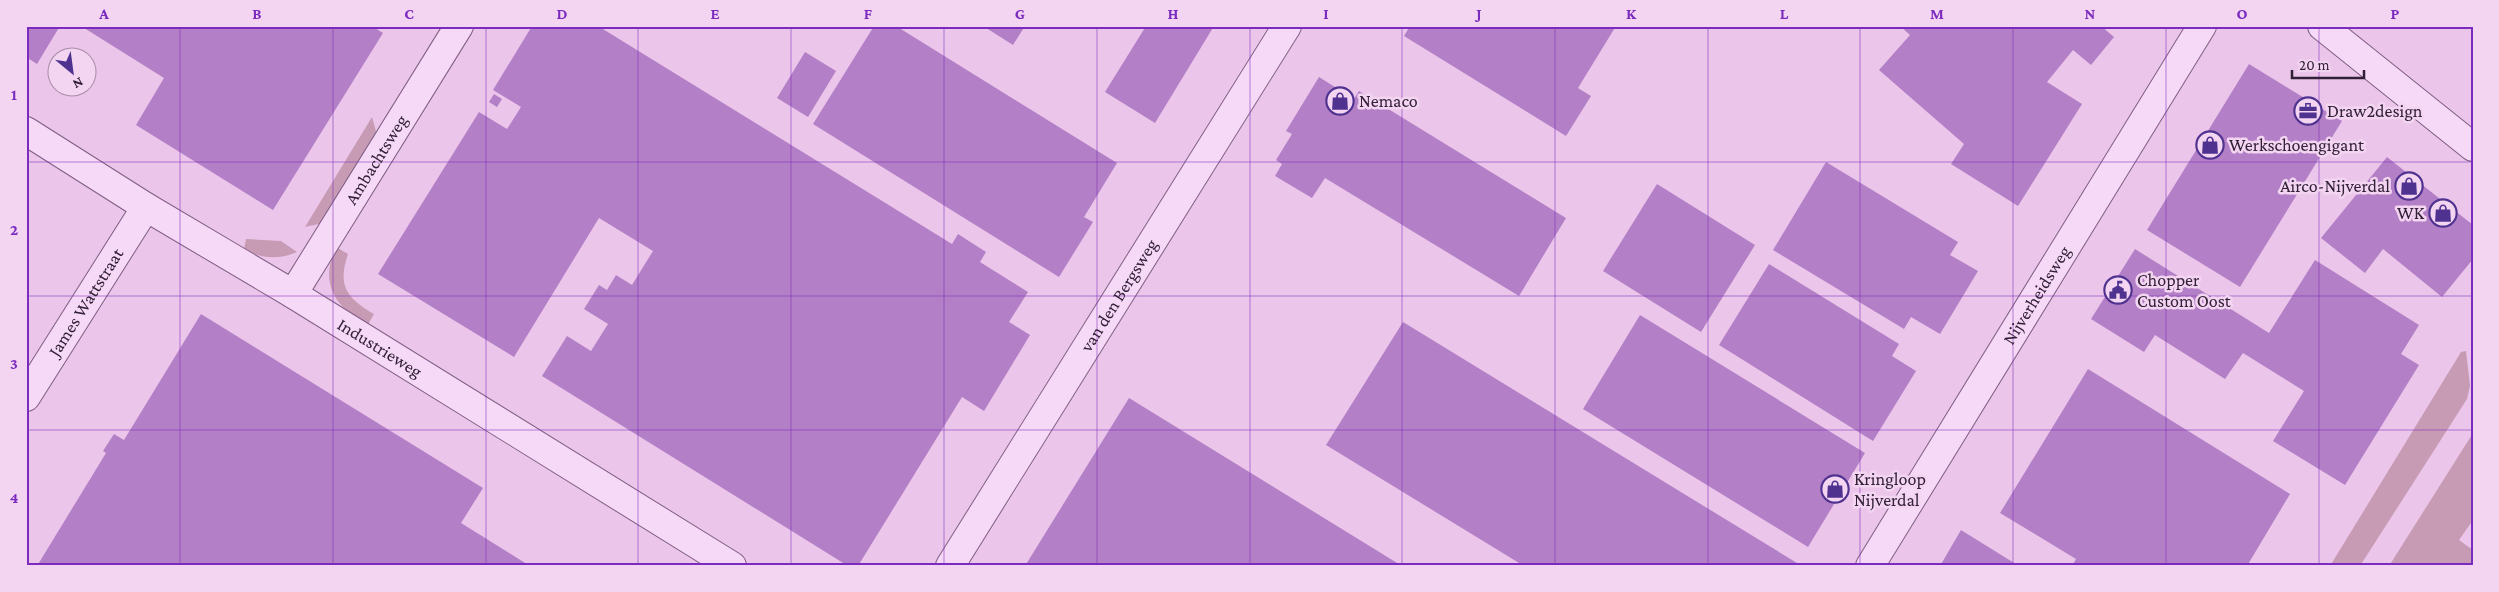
<svg xmlns="http://www.w3.org/2000/svg" width="2499" height="592" viewBox="0 0 2499 592" font-family="'Crimson Pro',serif">
<rect width="100%" height="100%" fill="#ebc6ea"/>
<!-- green -->
<path fill="#c89bb5" d="M372 117 377 135 323 223 305 227Z
M246 239 281 241 297 252C279 260 261 259 244 249Z
M336 247 348 254C337 286 347 298 374 314L367 326C335 306 319 284 336 247Z
M2466 351 2470 386 2467 399 2360 566H2330L2461 352Z
M2473 433V520L2459 540 2473 550V566H2389Z"/>
<!-- building -->
<path fill="#b37fc6" d="M26 26H60L37 64 26 57Z
M81 26H372L383 33 273 210 136 125 164 78Z
M532 26H598L952 244 958 234 986 252 980 262 1028 292 1009 322 1030 335 984 411 962 397 858 566H848L542 376 567 336 591 351 608 324 584 309 599 285 607 290 616 275 632 285 653 251 599 218 514 357 378 274 479 112 507 129 521 107 493 90Z
M874 26H896L1117 163 1084 217 1093 222 1059 277 813 124Z
M983 26H1025L1013 45Z
M1146 26H1214L1155 123 1105 92Z
M1410 26H1616L1578 88 1591 96 1566 136 1404 36Z
M1900 26H2101L2114 37 2091 65 2073 50 2047 82 2082 104 2018 206 1951 164 1964 144 1879 70 1910 35Z
M805 52 836 71 808 117 777 98Z
M2249 64 2342 121 2240 287 2147 230Z
M1319 77 1354 99 1359 91 1566 218 1519 296 1325 178 1312 198 1275 176 1282 164 1276 160 1292 134 1286 131Z
M494 94 502 99 497 107 489 102Z
M2387 157 2473 225V259L2442 297 2383 249 2365 273 2321 238Z
M1826 162 1958 242 1950 255 1978 271 1940 334 1911 317 1904 329 1773 250Z
M1657 184 1755 245 1701 332 1603 271Z
M2135 249 2269 333 2315 260 2419 325 2401 354 2419 365 2345 485 2273 441 2304 391 2243 353 2225 379 2155 335 2144 352 2091 319Z
M1769 264 1899 344 1892 356 1916 371 1873 441 1719 345Z
M201 314 483 488 461 523 530 566H37L106 453 103 451 114 434 124 440Z
M1640 315 1865 453 1808 547 1583 409Z
M1403 322 1797 563 1795 566H1524L1326 445Z
M2088 369 2290 494 2247 566H2072L2076 559 2000 513Z
M1129 398 1402 566H1025Z
M1961 530 2019 566H1940Z"/>
<g fill="none" stroke-linecap="round" stroke-linejoin="round">
<!-- minor casing -->
<g stroke="#7f5d85" stroke-width="30">
<g id="minor">
<path d="M2322 26 2473 147"/>
<path id="s1" d="M26 131 146 207 293 294 732 566"/>
<path id="s2" d="M293 294 459 26"/>
<path id="s3" d="M26 397 146 207"/>
<path id="s4" d="M950 566 1287 26"/>
<path id="s5" d="M1870 566 2202 26"/>
</g>
</g>
<!-- minor -->
<use href="#minor" stroke="#f6d9f6" stroke-width="28"/>
</g>
<!-- grid -->
<path fill="none" stroke="#7b2cbf" stroke-width="1" stroke-opacity="0.55" d="M180 26V566M333 26V566M486 26V566M638 26V566M791 26V566M944 26V566M1097 26V566M1250 26V566M1402 26V566M1555 26V566M1708 26V566M1860 26V566M2013 26V566M2166 26V566M2319 26V566M26 162H2473M26 296H2473M26 430H2473"/>
<!-- icons -->
<defs>
<g id="shop-ring" transform="scale(1.4375)"><circle r="9.5" fill="#f3d5f2" stroke="#4f3290" stroke-width="1.5"/><path d="M-5-2.5h2.3a2.7 3.5 0 0 1 5.4 0H5L5.5 6h-11ZM-1.5-2.5h3a1.5 2.3 0 0 0-3 0Z" fill="#4f3290"/></g>
<g id="office-ring" transform="scale(1.4375)"><circle r="9.5" fill="#f3d5f2" stroke="#4f3290" stroke-width="1.5"/><path d="M-6-3h4V-5.5h4V-3h4V5H-6ZM-1-4.5V-3h2v-1.5ZM-6 0V1H6V0Z" fill="#4f3290"/></g>
<g id="civic-ring" transform="scale(1.4375)"><circle r="9.5" fill="#f3d5f2" stroke="#4f3290" stroke-width="1.5"/><path d="M-.6-6.5H3V-4.5H.6V-3L4-1V1h2V6H-6V1h2V-1L-.6-3ZM-1.2 2.5V6h2.4V2.5Z" fill="#4f3290"/></g>
</defs>
<g fill-rule="evenodd">
<use href="#shop-ring" x="1340" y="101"/>
<use href="#office-ring" x="2308" y="111"/>
<use href="#shop-ring" x="2210" y="145"/>
<use href="#shop-ring" x="2409" y="186"/>
<use href="#shop-ring" x="2443" y="213"/>
<use href="#civic-ring" x="2118" y="290"/>
<use href="#shop-ring" x="1835" y="489"/>
</g>
<g text-anchor="middle" stroke-width="5" stroke-linejoin="round" paint-order="stroke">
<!-- poi labels -->
<g font-size="18" fill="#322037" stroke="#f3d5f2" text-anchor="start">
<text x="1359" y="107">Nemaco</text>
<text x="2327" y="117">Draw2design</text>
<text x="2229" y="151">Werkschoengigant</text>
<text x="2390" y="192" text-anchor="end">Airco-Nijverdal</text>
<text x="2424" y="219" text-anchor="end">WK</text>
<text x="2137" y="286">Chopper<tspan x="2137" dy="21">Custom Oost</tspan></text>
<text x="1854" y="485">Kringloop<tspan x="1854" dy="21">Nijverdal</tspan></text>
</g>
<!-- street labels -->
<g font-size="18" fill="#322037" stroke="#f3d5f2">
<text dy="6" stroke="none"><textPath href="#s2" startOffset="158">Ambachtsweg</textPath></text>
<text dy="6" stroke="none"><textPath href="#s4" startOffset="319">van den Bergsweg</textPath></text>
<text dy="6" stroke="none"><textPath href="#s5" startOffset="318">Nijverheidsweg</textPath></text>
<text dy="6" stroke="none"><textPath href="#s3" startOffset="112">James Wattstraat</textPath></text>
<text dy="6" stroke="none"><textPath href="#s1" startOffset="415">Industrieweg</textPath></text>
</g>
</g>
<!-- border -->
<rect width="2499" height="592" fill="none" stroke="#f3d5f2" stroke-width="55"/>
<!-- north arrow -->
<g transform="translate(72 72) rotate(151)"><circle r="24" fill="#f3d5f2" stroke="#a68da7"/>
<path d="M0-4L9 19L0 12L-9 19Z" fill="#4f3290"/>
<text y="-8" font-size="14" font-weight="bold" text-anchor="middle" fill="#322037">N</text>
</g>
<!-- scale -->
<path d="M2292 70v8h72v-8" fill="none" stroke="#322037" stroke-width="2.5"/>
<text x="2299" y="70" font-size="15" fill="#322037" stroke="#f3d5f2" stroke-width="4" paint-order="stroke">20 m</text>
<rect x="28" y="28" width="2444" height="536" fill="none" stroke="#7b2cbf" stroke-width="2"/>
<g font-size="16" text-anchor="middle" font-weight="bold" fill="#7b2cbf">
<text x="104" y="19">A</text>
<text x="257" y="19">B</text>
<text x="409" y="19">C</text>
<text x="562" y="19">D</text>
<text x="715" y="19">E</text>
<text x="868" y="19">F</text>
<text x="1020" y="19">G</text>
<text x="1173" y="19">H</text>
<text x="1326" y="19">I</text>
<text x="1479" y="19">J</text>
<text x="1631" y="19">K</text>
<text x="1784" y="19">L</text>
<text x="1937" y="19">M</text>
<text x="2090" y="19">N</text>
<text x="2242" y="19">O</text>
<text x="2395" y="19">P</text>
<text x="14" y="100">1</text>
<text x="14" y="235">2</text>
<text x="14" y="369">3</text>
<text x="14" y="503">4</text>
</g>
</svg>
